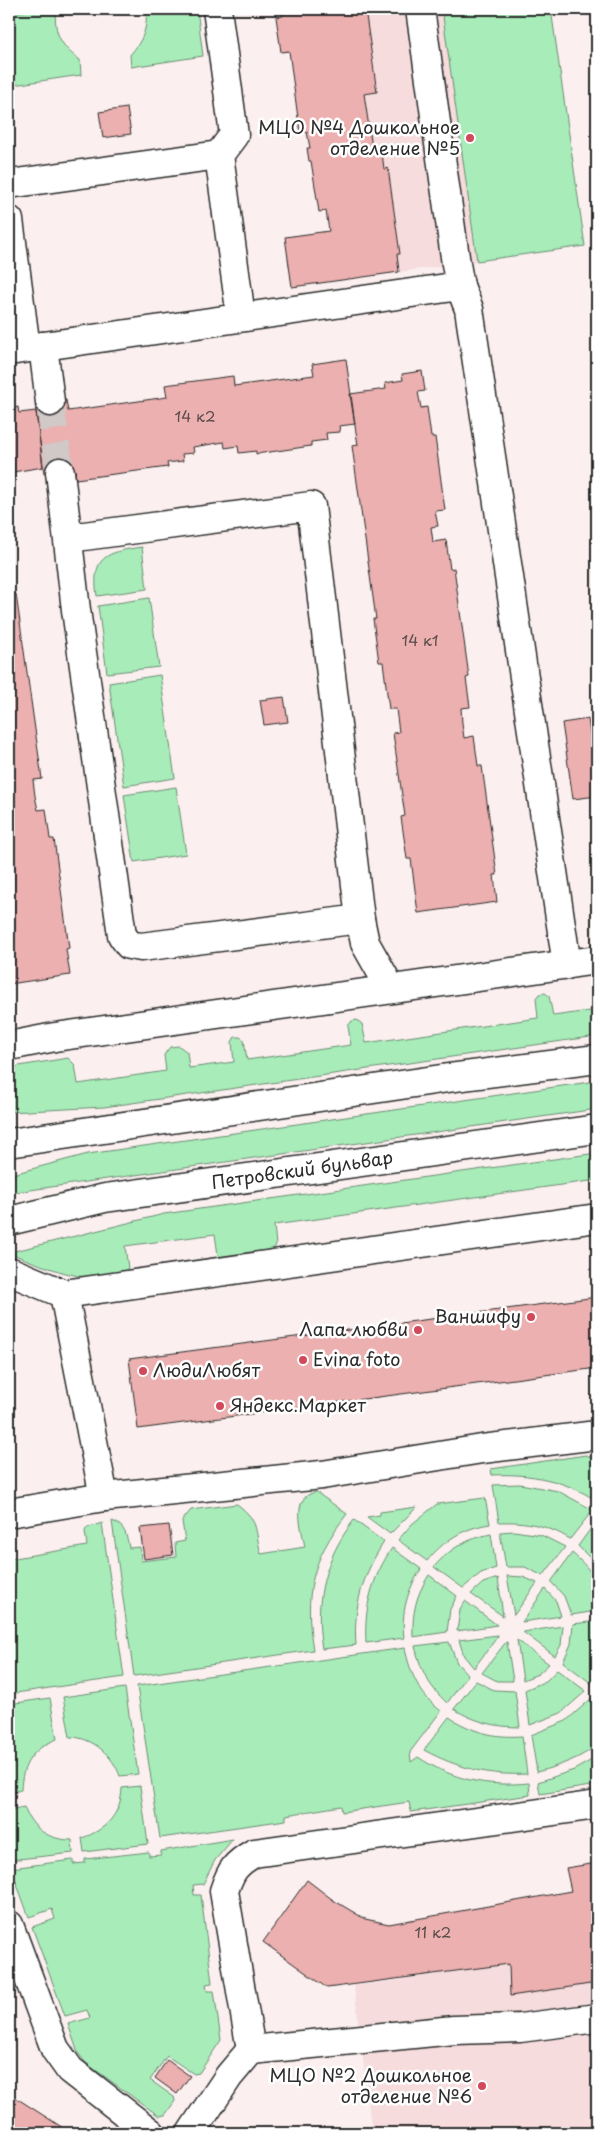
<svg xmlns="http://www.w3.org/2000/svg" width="606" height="2142" viewBox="0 0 606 2142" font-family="'Playpen Sans',sans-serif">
<rect width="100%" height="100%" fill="#fbefef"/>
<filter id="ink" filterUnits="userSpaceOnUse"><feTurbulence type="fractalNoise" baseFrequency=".02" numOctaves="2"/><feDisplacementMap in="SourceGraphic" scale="10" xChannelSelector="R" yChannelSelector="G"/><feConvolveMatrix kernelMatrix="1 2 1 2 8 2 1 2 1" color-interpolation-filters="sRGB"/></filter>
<g filter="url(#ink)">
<!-- built -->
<path fill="#f6dcdc" d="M365 9H551L585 246 399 272 387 168 384 169 382 153 373 154 364 94 377 92Z
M597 1952V2133H372L354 1986Z"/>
<!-- green -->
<path fill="#a8edb9" stroke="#6a8c72" d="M41 9H56C53 32 61 47 80 60L81 75 13 85 9 58V13Z
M146 9H197L203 56 131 67 130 55C143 40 148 28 146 9Z
M442 9H551L585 246 477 261Z
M142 547 147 589 97 596C91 556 107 552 142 547Z
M149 598 159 667 107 673 98 606Z
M160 675 175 778 124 786 109 683Z
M176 787 186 854 134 862 124 795Z
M545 993 549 996 553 1016 597 1010V1036L104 1107 9 1112V1070L19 1066 68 1058 75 1065 78 1084 166 1071 164 1055 170 1047 179 1046 187 1052 189 1068 234 1062 232 1042 235 1037H240L244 1040 247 1060 351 1045 348 1026 352 1021 357 1020 362 1024 366 1043 538 1018 536 998 539 994Z
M597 1081V1109L9 1193V1175L88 1154Z
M597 1153V1180L274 1225 276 1245 271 1252 223 1259 218 1255 215 1234 125 1246 128 1268 122 1273C111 1274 99 1277 87 1277 68 1276 31 1262 13 1254L11 1252 164 1214Z
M586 1455 597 1460V1501C565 1480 530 1473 492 1475L491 1469Z
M520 1484 558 1491 593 1510 570 1539C547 1525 526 1521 499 1522L493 1485Z
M316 1492 347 1514C311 1560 304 1593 313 1650L134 1676 112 1521C125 1525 127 1536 129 1548L140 1547 141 1561 176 1557 175 1543 185 1541 182 1521 191 1510 237 1504C260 1522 254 1528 261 1554L305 1547C302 1529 290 1497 316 1492Z
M485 1498 490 1524C463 1528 443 1541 427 1561L398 1540 412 1524 437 1504Z
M417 1507 390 1534 367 1517 380 1515V1512Z
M354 1520 384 1542C363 1574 353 1606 356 1645L322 1649C314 1601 324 1559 354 1520Z
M597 1520V1565L578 1546Z
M102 1523 124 1677 9 1694V1559L87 1546 85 1531 87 1528Z
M514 1531 541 1535 565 1547 543 1576 525 1567H506L500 1532Z
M491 1534 496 1568 481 1573 463 1588 434 1567C450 1548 467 1539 491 1534Z
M392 1548 421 1569C407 1591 401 1612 404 1638L366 1643C364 1607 372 1578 392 1548Z
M572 1553C596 1574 597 1580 597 1611L571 1615 564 1596 551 1582Z
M429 1575 457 1596 450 1609 447 1632 413 1637C412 1613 416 1595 429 1575Z
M507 1576 523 1577 537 1583 514 1615Z
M498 1578 503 1616 471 1594 483 1583Z
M545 1589 556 1601 561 1616 522 1622Z
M465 1601 497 1625 457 1631 460 1610Z
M597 1621V1673L591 1683 563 1662 571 1644 573 1624Z
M563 1626 561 1645 555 1656 523 1632Z
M498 1635V1636L474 1668 464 1656 459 1640Z
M517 1640 549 1664 538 1674 523 1680Z
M449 1642 457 1663 468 1675 447 1703C428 1685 421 1671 415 1646Z
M506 1642H507L513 1681H497L482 1673Z
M405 1648C410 1674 420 1695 441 1711L410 1752 411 1762 418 1757C452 1780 488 1787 529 1783L530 1795 411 1812 409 1802 342 1812 341 1806 286 1815V1820L160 1838 137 1686Z
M557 1670 586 1691 561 1713 530 1725 525 1690 546 1681Z
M476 1681 494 1690 515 1691 520 1727C496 1727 475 1722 454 1709Z
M125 1688 138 1774 120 1776C113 1756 93 1737 70 1737L63 1697Z
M593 1697 597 1699V1745C580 1759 558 1766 537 1772L531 1735 566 1721Z
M50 1698 57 1739C32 1749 22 1764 21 1790L9 1793V1757L10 1756 9 1704Z
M449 1717C472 1732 494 1738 522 1736L527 1774C490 1776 457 1768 424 1750Z
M597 1757V1785L540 1794 538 1782 574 1770Z
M140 1786 148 1844 84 1852 82 1838C106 1830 121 1814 122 1788Z
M24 1807C32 1829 49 1840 72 1840L73 1853 9 1860V1810Z
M233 1839 215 1860 203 1884 193 1885 194 1895H201L212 1983 206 1984 207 1991H214L221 2040 199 2073 194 2074 167 2056 150 2080 174 2097 175 2101 165 2115 159 2116 86 2063 78 2053 68 2024 90 2018 87 2010 65 2016 32 1927 55 1919 52 1909 29 1917 11 1868 73 1860V1864L85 1863V1859L149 1852V1856L161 1855V1851Z"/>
<!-- building -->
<path fill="#ebb0af" stroke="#2b2b2b" d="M282 9H365L377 92 364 94 373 154 382 153 384 169 388 168 400 254H397L399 272 292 287 285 237 329 231 326 211 319 212 311 161H309L307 148H310L307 132 300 133 289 51 281 52 276 17 283 16Z
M127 108 131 134 103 138 99 112Z
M346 359 355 424 339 426 340 432 326 433 327 440 311 442V446L256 454V451L239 453 238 446 225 448 224 442 193 447 194 453 182 454 183 461 167 463 168 467 76 479 75 470 44 474 35 404 66 400 68 411 167 397 165 385 233 376 234 386 314 375 312 364Z
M422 371 425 391 418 392 421 408 427 407 431 437H435L445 510 435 511 438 526 431 527 433 542 446 540 450 569 454 568 469 677 466 678 470 707 461 708 462 723 464 738 474 736 478 766H482L497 875H494L497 902 418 913 411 859H407L401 817 405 816 393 733 399 732 396 709H389L383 662H379L373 619H376L352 446 358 445 350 394 386 389 385 383 403 380 402 374Z
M18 407 19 413 36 411 43 467 13 472 14 478 9 479V409Z
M16 594 42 779 33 780 35 796 38 810 46 809 50 839H54L69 948 66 949 70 975 9 984V595Z
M284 697 288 722 264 725 260 700Z
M588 719 597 779V796L573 799 562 723Z
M597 1297V1368L138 1429 129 1359Z
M169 1525 173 1555 144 1559 140 1528Z
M597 1863V1983L510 1996 509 1964 327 1988 263 1942 307 1880 333 1900 365 1919 389 1924 571 1891 566 1868Z
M167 2060 190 2076 177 2094 155 2078Z
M9 2090 10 2094 71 2133H9Z"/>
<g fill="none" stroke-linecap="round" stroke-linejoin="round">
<!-- minor-tunnel -->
<path stroke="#d1c8c8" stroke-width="28" stroke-dasharray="28 14" stroke-linecap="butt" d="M50 402 60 472"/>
<!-- minor casing -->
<g stroke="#2b2b2b" stroke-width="31">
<g id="minor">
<path d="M217 9 234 135 219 155 241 317"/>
<path d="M420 9 456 264 460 286 469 309 567 965"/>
<path d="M9 184 219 155"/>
<path d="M9 220 26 348"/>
<path d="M43 346 50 402"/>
<path d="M9 351 460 286"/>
<path d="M60 472 76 610 122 935 129 945 141 947 360 919"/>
<path d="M69 538 311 506 360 919 365 943 391 989"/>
<path d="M9 1046 55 1037 597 960"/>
<path d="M9 1143 448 1078 597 1059"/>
<path id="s1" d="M9 1221 105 1198 597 1129"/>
<path d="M9 1271 64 1294 597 1218"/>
<path d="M64 1294 104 1497"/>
<path d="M9 1513 104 1497 322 1475 482 1449 597 1435"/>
<path d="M597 1805 254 1853C235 1864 231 1870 224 1891L251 2050 454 2030 520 2028 597 2018"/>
<path d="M9 1925 55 2049 70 2070 151 2133"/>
<path d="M191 2133 229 2076 251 2050"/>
</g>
</g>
<!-- minor -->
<use href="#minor" stroke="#fff" stroke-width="28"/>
</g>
</g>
<!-- markers -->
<g fill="#d1495b" stroke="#fff" stroke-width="2">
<circle cx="470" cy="138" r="5"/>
<circle cx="531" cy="1317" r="5"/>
<circle cx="418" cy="1330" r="5"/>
<circle cx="303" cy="1360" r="5"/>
<circle cx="143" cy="1371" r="5"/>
<circle cx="220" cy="1406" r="5"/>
<circle cx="482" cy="2086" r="5"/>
</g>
<g text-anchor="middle" stroke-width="5" stroke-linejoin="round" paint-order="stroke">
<!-- number labels -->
<g font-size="15" fill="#5b4c4c">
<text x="195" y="422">14 к2</text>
<text x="420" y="646">14 к1</text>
<text x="433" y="1938">11 к2</text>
</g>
<!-- poi labels -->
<g font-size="18" fill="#2b2b2b" stroke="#fff" text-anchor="end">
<text x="460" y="134">МЦО №4 Дошкольное<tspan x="460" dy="21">отделение №5</tspan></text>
<text x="521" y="1323">Ваншифу</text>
<text x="408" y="1336">Лапа любви</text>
<text x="313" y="1366" text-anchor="start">Evina foto</text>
<text x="153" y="1377" text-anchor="start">ЛюдиЛюбят</text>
<text x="230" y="1412" text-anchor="start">Яндекс.Маркет</text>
<text x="472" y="2082">МЦО №2 Дошкольное<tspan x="472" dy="21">отделение №6</tspan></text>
</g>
<!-- street labels -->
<g font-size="18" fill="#2b2b2b" stroke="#fff">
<text dy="6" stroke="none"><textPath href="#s1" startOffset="298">Петровский бульвар</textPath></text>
</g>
</g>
<!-- margin -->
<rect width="606" height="2142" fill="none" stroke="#fff" stroke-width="30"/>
<rect x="15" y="15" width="576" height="2112" fill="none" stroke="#2b2b2b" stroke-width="2" filter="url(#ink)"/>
</svg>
